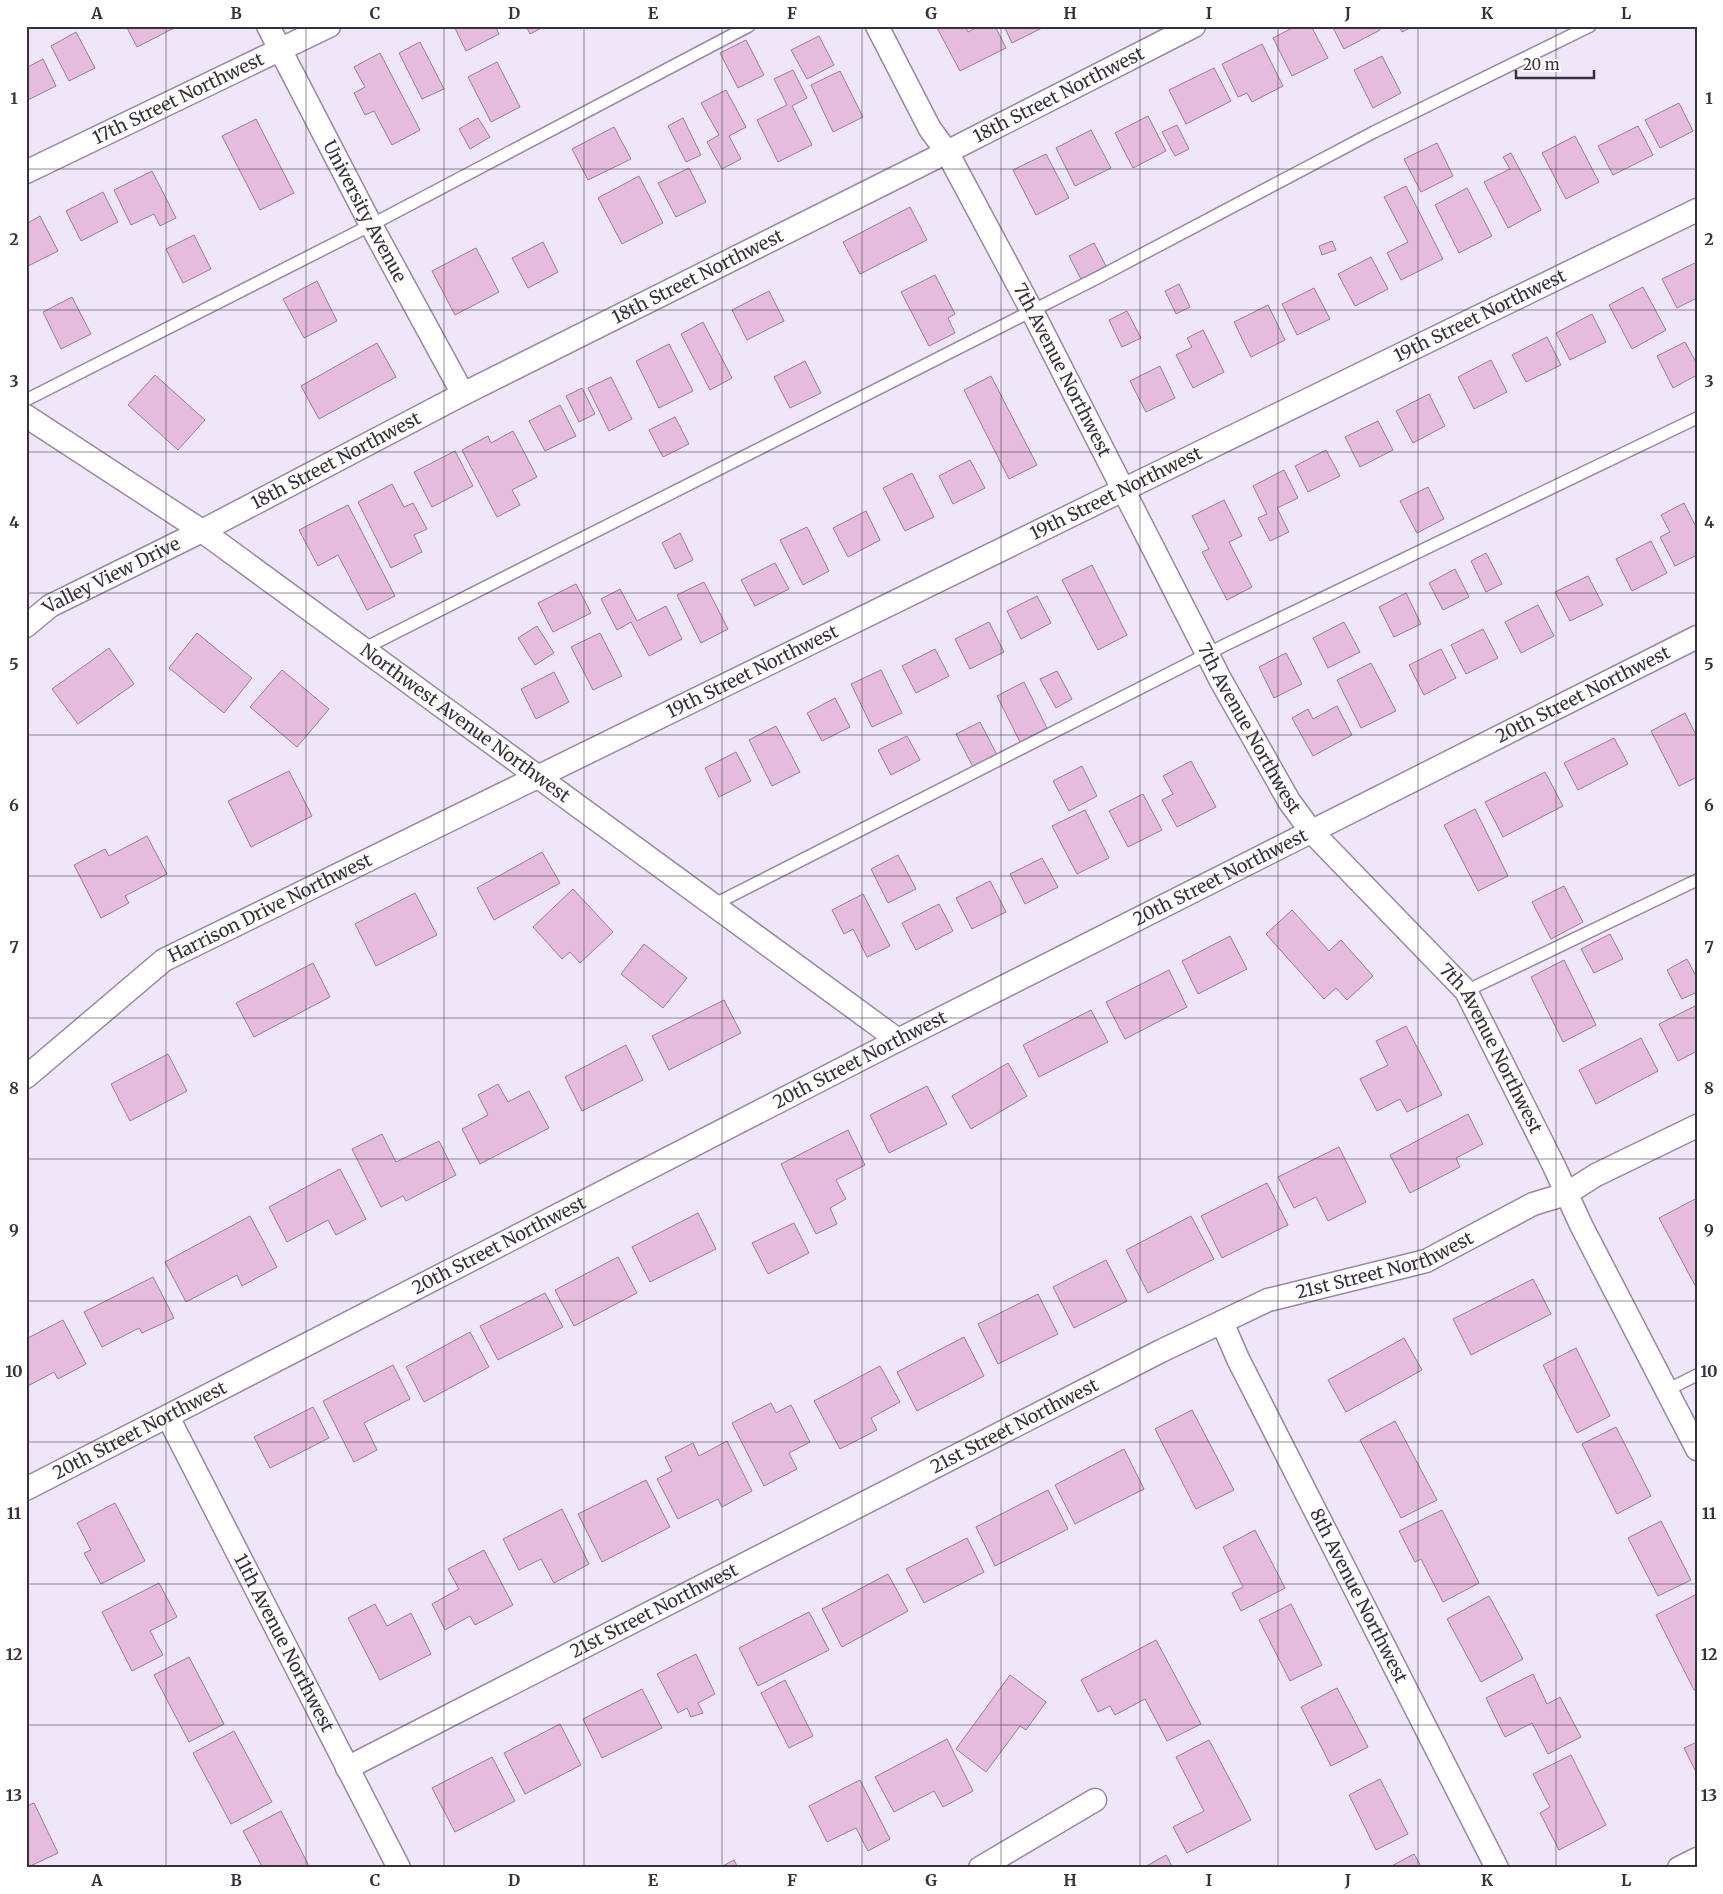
<svg xmlns="http://www.w3.org/2000/svg" width="1723" height="1894" viewBox="0 0 1723 1894" font-family="Merriweather,serif">
<rect width="100%" height="100%" fill="#f0e6fa"/>
<!-- building -->
<path fill="#e6bcde" stroke="#9a7d95" d="M126 26H175L176 27 137 47Z
M454 26H495L499 34 466 51Z
M526 26H545L530 34Z
M936 26H965L968 32 979 26H995L1006 48 960 71Z
M1004 26H1046L1012 43Z
M1296 26H1311L1328 58 1292 76 1273 38Z
M1332 26H1378L1380 30 1344 49Z
M1399 26H1414L1402 32Z
M76 32 95 68 69 81 51 46Z
M819 36 834 65 807 79 791 50Z
M746 40 764 75 738 88 720 53Z
M420 42 444 89 422 99 399 53Z
M1262 44 1283 86 1252 102 1247 93 1238 97 1222 64Z
M380 53 420 130 392 145 374 111 365 115 354 93 365 87 354 67Z
M1382 56 1401 93 1373 108 1354 70Z
M43 59 56 86 26 101V68Z
M497 62 520 107 491 122 468 77Z
M1214 68 1231 101 1186 124 1169 90Z
M793 70 807 98 792 106 812 145 778 162 757 120 787 105 774 79Z
M840 71 863 117 833 132 811 85Z
M726 90 746 127 729 136 741 159 722 169 707 142 719 135 701 103Z
M1679 103 1693 131 1660 148 1645 120Z
M1148 116 1166 151 1133 168 1115 133Z
M478 118 490 137 470 149 459 129Z
M683 118 701 155 686 162 668 126Z
M256 119 294 193 260 210 222 136Z
M1177 125 1189 149 1175 156 1162 132Z
M1638 126 1653 155 1613 175 1598 146Z
M614 127 631 159 588 180 572 149Z
M1091 130 1111 168 1075 186 1056 148Z
M1575 136 1599 182 1566 199 1542 153Z
M1437 143 1453 176 1421 192 1404 159Z
M1511 153 1541 210 1508 228 1484 182 1510 169 1503 157Z
M1046 154 1069 198 1036 215 1013 170Z
M689 168 706 202 676 217 658 183Z
M152 171 176 218 160 226 154 214 131 225 114 190Z
M639 176 663 223 622 244 598 198Z
M1406 186 1443 259 1401 280 1387 253 1408 242 1384 197Z
M1467 188 1492 236 1459 253 1435 205Z
M103 192 118 222 81 241 66 211Z
M910 207 927 240 860 274 843 242Z
M40 216 58 251 26 267V224Z
M194 235 211 269 183 283 166 249Z
M1332 241 1336 250 1322 255 1319 246Z
M543 242 558 272 528 288 512 258Z
M1094 243 1106 266 1081 279 1069 256Z
M476 248 499 292 455 315 432 271Z
M1371 257 1388 289 1355 306 1338 274Z
M1697 262V298L1677 308 1662 279Z
M935 275 955 314 948 318 955 333 929 346 901 292Z
M317 281 337 321 304 338 283 299Z
M1179 284 1190 307 1176 314 1165 291Z
M1643 287 1666 330 1632 349 1609 305Z
M1314 288 1330 319 1297 335 1282 304Z
M769 291 784 321 747 340 732 310Z
M72 297 91 334 61 349 43 312Z
M1268 305 1285 340 1251 357 1234 322Z
M1127 311 1141 338 1122 347 1109 320Z
M1592 314 1606 342 1570 360 1556 333Z
M703 322 732 378 710 390 681 334Z
M1203 330 1224 372 1193 388 1176 355 1192 347 1187 338Z
M1547 337 1561 365 1526 382 1512 355Z
M1685 342 1697 364V375L1673 388 1657 356Z
M377 343 396 377 319 419 301 386Z
M669 344 693 391 659 408 636 361Z
M1491 360 1507 392 1474 409 1458 377Z
M805 361 821 393 790 408 774 377Z
M1160 366 1175 398 1146 412 1130 381Z
M155 375 205 420 178 450 128 405Z
M991 376 1037 465 1009 479 964 390Z
M611 377 632 419 609 431 588 388Z
M582 388 595 414 579 422 566 396Z
M1429 394 1445 426 1413 443 1396 411Z
M560 405 576 436 545 451 529 421Z
M675 417 689 444 663 457 649 430Z
M1378 421 1393 450 1360 467 1345 437Z
M513 431 537 477 512 490 520 505 497 517 462 450 488 436 491 443Z
M1326 450 1340 476 1308 492 1295 466Z
M455 451 473 486 432 507 414 472Z
M970 460 985 488 953 504 939 476Z
M1284 470 1298 498 1277 508 1289 532 1270 541 1258 518 1267 514 1253 486Z
M912 473 934 517 905 531 883 488Z
M392 484 404 507 413 503 427 529 414 535 422 552 391 568 358 502Z
M1428 487 1444 519 1417 533 1400 501Z
M1224 500 1242 536 1229 542 1252 587 1227 600 1202 552 1209 549 1192 516Z
M1684 503 1697 529V555L1675 566 1660 537 1670 532 1661 515Z
M348 505 395 596 367 610 338 555 318 566 299 530Z
M866 511 880 540 848 557 833 528Z
M807 527 829 571 803 585 780 540Z
M680 533 693 560 675 569 662 543Z
M1651 541 1667 573 1632 591 1616 559Z
M1486 553 1502 584 1486 592 1471 561Z
M775 563 789 589 755 606 741 580Z
M1092 565 1127 635 1098 650 1062 580Z
M1455 569 1469 597 1443 610 1429 583Z
M1588 576 1603 605 1570 621 1555 592Z
M704 582 728 629 701 643 677 595Z
M576 584 591 613 553 632 538 603Z
M620 589 637 621 666 606 682 639 649 656 631 622 617 630 601 599Z
M1406 593 1421 624 1394 637 1379 607Z
M1037 596 1051 623 1021 639 1007 611Z
M1538 605 1554 636 1521 653 1505 622Z
M989 622 1004 652 970 669 955 639Z
M1344 622 1360 652 1328 668 1313 638Z
M537 626 554 653 535 665 518 638Z
M1483 629 1498 658 1466 674 1451 645Z
M197 633 252 678 224 713 169 668Z
M600 633 622 676 593 690 571 647Z
M109 648 134 684 78 724 52 689Z
M935 649 949 676 916 693 902 666Z
M1441 649 1456 678 1424 695 1409 665Z
M1286 653 1302 684 1274 698 1259 667Z
M1371 663 1396 711 1361 728 1337 680Z
M282 670 329 709 297 747 250 707Z
M881 670 902 713 872 727 851 684Z
M1057 671 1072 699 1056 708 1040 679Z
M554 672 569 702 536 719 521 689Z
M1024 682 1047 728 1020 742 997 696Z
M835 698 850 727 822 741 807 713Z
M1337 706 1352 735 1313 756 1292 718 1308 709 1313 719Z
M1685 713 1697 737V777L1679 786 1651 731Z
M980 722 997 755 973 767 956 734Z
M776 726 800 772 772 786 749 740Z
M907 736 920 760 891 775 878 750Z
M1614 738 1628 764 1578 790 1564 763Z
M736 752 751 781 719 797 705 768Z
M1191 761 1216 807 1177 827 1162 800 1173 794 1163 776Z
M1082 766 1097 796 1069 811 1053 781Z
M289 771 312 816 251 847 228 801Z
M1545 772 1563 806 1503 837 1485 802Z
M1143 794 1162 830 1128 847 1109 811Z
M1475 809 1508 876 1478 891 1444 825Z
M1085 810 1109 858 1077 874 1052 826Z
M147 836 167 874 125 896 129 903 101 918 74 865 105 849 109 856Z
M542 852 560 883 494 920 477 888Z
M898 855 916 889 888 903 871 869Z
M1042 858 1058 887 1025 904 1010 874Z
M990 881 1006 912 972 929 956 898Z
M1564 886 1583 922 1551 939 1532 902Z
M573 889 613 932 580 963 570 952 562 959 533 927Z
M415 893 437 935 376 966 355 924Z
M863 894 890 946 867 957 853 929 844 934 832 910Z
M939 904 953 931 916 950 902 923Z
M1292 910 1329 951 1341 940 1373 976 1347 1000 1336 988 1324 999 1266 934Z
M1610 934 1623 959 1594 973 1581 949Z
M1230 936 1247 969 1198 994 1182 961Z
M644 944 687 978 663 1008 621 974Z
M1687 959 1697 978V992L1682 999 1667 970Z
M1564 960 1596 1025 1563 1042 1531 977Z
M313 963 330 997 254 1037 236 1003Z
M1169 970 1187 1007 1125 1039 1106 1002Z
M724 1000 741 1033 669 1070 652 1036Z
M1697 1005V1051L1678 1061 1659 1024Z
M1091 1010 1108 1042 1039 1077 1023 1045Z
M1406 1026 1442 1095 1407 1112 1400 1099 1377 1111 1360 1079 1388 1065 1376 1041Z
M1641 1038 1658 1071 1596 1104 1579 1070Z
M626 1045 643 1080 582 1111 565 1077Z
M168 1054 187 1091 130 1121 111 1084Z
M1008 1063 1027 1096 971 1129 952 1096Z
M498 1084 508 1102 529 1091 549 1128 480 1164 462 1129 488 1115 478 1095Z
M927 1086 947 1124 889 1153 870 1115Z
M1468 1114 1483 1144 1456 1158 1460 1167 1410 1193 1390 1155Z
M848 1130 865 1165 836 1180 846 1199 830 1208 837 1224 816 1234 781 1164Z
M382 1134 396 1162 439 1141 456 1175 406 1201 403 1196 381 1207 352 1149Z
M1339 1147 1366 1202 1328 1221 1316 1197 1294 1208 1278 1177Z
M340 1169 366 1219 336 1235 328 1220 287 1242 269 1207Z
M1267 1183 1288 1225 1222 1258 1201 1216Z
M1697 1198V1289L1659 1218Z
M698 1213 716 1249 650 1282 632 1247Z
M250 1216 277 1267 242 1286 237 1275 186 1302 165 1262Z
M1191 1216 1214 1259 1148 1293 1126 1250Z
M794 1223 809 1253 768 1274 752 1243Z
M618 1257 637 1293 574 1326 555 1290Z
M1106 1260 1127 1301 1074 1328 1053 1287Z
M153 1277 174 1318 142 1333 139 1328 102 1347 84 1312Z
M1533 1279 1551 1314 1471 1355 1453 1319Z
M545 1293 563 1327 498 1360 480 1326Z
M1038 1294 1058 1334 998 1364 978 1324Z
M63 1320 86 1364 58 1379 54 1372 26 1387V1339Z
M470 1332 489 1367 424 1402 406 1367Z
M964 1337 984 1376 917 1411 897 1372Z
M1404 1338 1422 1370 1346 1412 1328 1380Z
M1576 1348 1610 1416 1577 1433 1543 1365Z
M393 1365 410 1399 364 1423 377 1450 354 1462 323 1401Z
M880 1366 900 1402 871 1418 877 1430 840 1449 814 1401Z
M771 1403 776 1413 791 1405 810 1442 789 1453 797 1469 764 1486 732 1423Z
M313 1407 329 1438 270 1468 254 1437Z
M1192 1410 1234 1490 1196 1509 1155 1429Z
M1395 1421 1437 1500 1401 1518 1360 1440Z
M1616 1427 1651 1496 1617 1514 1582 1444Z
M727 1441 752 1491 722 1507 718 1499 678 1519 657 1479 672 1471 665 1457 693 1443 699 1456Z
M1124 1449 1144 1489 1075 1524 1055 1485Z
M646 1480 670 1527 602 1562 578 1514Z
M1048 1490 1068 1529 995 1566 976 1527Z
M115 1503 145 1561 101 1584 84 1553 91 1550 77 1523Z
M562 1509 589 1564 554 1583 541 1559 519 1570 503 1539Z
M1442 1510 1479 1583 1443 1602 1421 1559 1415 1562 1399 1531Z
M1661 1521 1691 1580 1658 1596 1628 1538Z
M1255 1530 1285 1588 1241 1611 1232 1593 1243 1587 1223 1547Z
M967 1538 984 1572 924 1603 906 1569Z
M484 1550 513 1605 475 1625 470 1616 445 1630 432 1604 459 1589 448 1569Z
M888 1574 908 1611 842 1647 822 1609Z
M159 1583 177 1617 150 1631 163 1655 132 1671 102 1612Z
M1697 1594V1689L1694 1690 1656 1615Z
M1489 1596 1523 1659 1481 1682 1447 1619Z
M375 1604 387 1626 411 1613 431 1654 380 1680 348 1618Z
M1291 1604 1322 1665 1290 1681 1259 1620Z
M809 1612 829 1650 758 1686 739 1648Z
M1156 1640 1201 1724 1167 1741 1145 1699 1115 1715 1110 1706 1098 1712 1081 1680Z
M696 1654 715 1694 698 1703 703 1713 691 1717 687 1708 678 1713 657 1674Z
M189 1657 224 1724 189 1742 154 1675Z
M1533 1674 1547 1704 1560 1697 1581 1737 1548 1754 1532 1723 1505 1737 1486 1698Z
M1010 1675 1046 1702 1026 1730 1020 1726 986 1772 956 1749Z
M785 1680 813 1736 789 1748 761 1693Z
M1337 1688 1368 1747 1331 1766 1301 1707Z
M642 1689 662 1728 602 1758 583 1719Z
M560 1724 581 1765 525 1794 504 1753Z
M234 1731 272 1802 231 1824 193 1753Z
M947 1739 973 1791 943 1807 934 1791 894 1812 875 1777Z
M1209 1740 1251 1820 1187 1853 1173 1827 1204 1811 1176 1757Z
M1697 1742V1774L1684 1748Z
M1571 1755 1606 1825 1559 1850 1540 1813 1550 1807 1533 1774Z
M492 1757 515 1801 455 1832 432 1788Z
M1380 1779 1408 1834 1376 1850 1349 1795Z
M860 1780 890 1839 868 1851 856 1828 827 1842 809 1806Z
M34 1803 58 1853 26 1868V1806Z
M281 1811 310 1868H263L243 1831Z
M1414 1854 1422 1868H1388Z
M1166 1855 1173 1868H1143Z
M734 1860 738 1868H719Z"/>
<g fill="none" stroke-linecap="round" stroke-linejoin="round">
<!-- lane casing -->
<g stroke="#9888a7" stroke-width="14">
<path id="lane" d="M26 400 371 225 749 26
M363 649 1099 277 1374 132 1590 26
M713 905 1227 644 1697 418
M1466 991 1697 880
M1667 1390 1697 1375"/>
</g>
<!-- street casing -->
<g stroke="#9888a7" stroke-width="25">
<g id="street">
<path id="s1" d="M268 26 371 225 463 394"/>
<path id="s2" d="M877 26 930 129 947 152 1032 311 1220 679 1289 801 1311 831 1466 991 1554 1166 1581 1225 1697 1449"/>
<path id="s3" d="M26 172 329 26"/>
<path id="s4" d="M26 416 202 531 898 1040"/>
<path id="s5" d="M26 626 50 606 202 531 463 394 947 152 1194 26"/>
<path id="s6" d="M26 1077 164 960 1123 490 1697 210"/>
<path id="s7" d="M1222 1322 1238 1359 1497 1868"/>
<path id="s8" d="M168 1417 399 1868"/>
<path id="s9" d="M26 1489 898 1040 1697 637"/>
<path id="s10" d="M347 1768 1161 1351 1268 1300 1426 1261 1533 1204 1566 1194 1596 1175 1697 1126"/>
<path d="M980 1868 1095 1800"/>
<path d="M1679 1868 1697 1859"/>
</g>
</g>
<!-- lane -->
<use href="#lane" stroke="#fff" stroke-width="11"/>
<!-- street -->
<use href="#street" stroke="#fff" stroke-width="22"/>
</g>
<!-- grid -->
<path fill="none" stroke="#37303d" stroke-width="1" stroke-opacity="0.55" d="M166 26V1868M306 26V1868M444 26V1868M584 26V1868M722 26V1868M862 26V1868M1001 26V1868M1140 26V1868M1278 26V1868M1418 26V1868M1556 26V1868M26 169H1697M26 310H1697M26 452H1697M26 593H1697M26 735H1697M26 876H1697M26 1018H1697M26 1159H1697M26 1301H1697M26 1442H1697M26 1584H1697M26 1725H1697"/>
<g text-anchor="middle" stroke-width="4.5" stroke-linejoin="round" paint-order="stroke">
<!-- street labels -->
<g font-size="18" fill="#37303d" stroke="#fff">
<text dy="6" stroke="none"><textPath href="#s5" startOffset="1162">18th Street Northwest</textPath></text>
<text dy="6" stroke="none"><textPath href="#s3" startOffset="169">17th Street Northwest</textPath></text>
<text dy="6" stroke="none"><textPath href="#s1" startOffset="209">University Avenue</textPath></text>
<text dy="6" stroke="none"><textPath href="#s5" startOffset="758">18th Street Northwest</textPath></text>
<text dy="6" stroke="none"><textPath href="#s6" startOffset="1646">19th Street Northwest</textPath></text>
<text dy="6" stroke="none"><textPath href="#s2" startOffset="391">7th Avenue Northwest</textPath></text>
<text dy="6" stroke="none"><textPath href="#s5" startOffset="352">18th Street Northwest</textPath></text>
<text dy="6" stroke="none"><textPath href="#s6" startOffset="1241">19th Street Northwest</textPath></text>
<text dy="6" stroke="none"><textPath href="#s5" startOffset="100">Valley View Drive</textPath></text>
<text dy="6" stroke="none"><textPath href="#s6" startOffset="836">19th Street Northwest</textPath></text>
<text dy="6" stroke="none"><textPath href="#s9" startOffset="1748">20th Street Northwest</textPath></text>
<text dy="6" stroke="none"><textPath href="#s4" startOffset="536">Northwest Avenue Northwest</textPath></text>
<text dy="6" stroke="none"><textPath href="#s2" startOffset="795">7th Avenue Northwest</textPath></text>
<text dy="6" stroke="none"><textPath href="#s9" startOffset="1342">20th Street Northwest</textPath></text>
<text dy="6" stroke="none"><textPath href="#s6" startOffset="299">Harrison Drive Northwest</textPath></text>
<text dy="6" stroke="none"><textPath href="#s2" startOffset="1200">7th Avenue Northwest</textPath></text>
<text dy="6" stroke="none"><textPath href="#s9" startOffset="938">20th Street Northwest</textPath></text>
<text dy="6" stroke="none"><textPath href="#s9" startOffset="532">20th Street Northwest</textPath></text>
<text dy="6" stroke="none"><textPath href="#s10" startOffset="1155">21st Street Northwest</textPath></text>
<text dy="6" stroke="none"><textPath href="#s10" startOffset="750">21st Street Northwest</textPath></text>
<text dy="6" stroke="none"><textPath href="#s9" startOffset="128">20th Street Northwest</textPath></text>
<text dy="6" stroke="none"><textPath href="#s7" startOffset="306">8th Avenue Northwest</textPath></text>
<text dy="6" stroke="none"><textPath href="#s10" startOffset="345">21st Street Northwest</textPath></text>
<text dy="6" stroke="none"><textPath href="#s8" startOffset="254">11th Avenue Northwest</textPath></text>
</g>
</g>
<!-- border -->
<rect width="1723" height="1894" fill="none" stroke="#ffffff" stroke-width="55"/>
<!-- scale -->
<path d="M1516 70v8h78v-8" fill="none" stroke="#37303d" stroke-width="2.5"/>
<text x="1523" y="70" font-size="15" fill="#37303d" stroke="#ffffff" stroke-width="4" paint-order="stroke">20 m</text>
<rect x="28" y="28" width="1668" height="1838" fill="none" stroke="#37303d" stroke-width="2"/>
<g font-size="16" text-anchor="middle" font-weight="bold" fill="#37303d">
<text x="97" y="19">A</text>
<text x="236" y="19">B</text>
<text x="375" y="19">C</text>
<text x="514" y="19">D</text>
<text x="653" y="19">E</text>
<text x="792" y="19">F</text>
<text x="931" y="19">G</text>
<text x="1070" y="19">H</text>
<text x="1209" y="19">I</text>
<text x="1348" y="19">J</text>
<text x="1487" y="19">K</text>
<text x="1626" y="19">L</text>
<text x="14" y="104">1</text>
<text x="1709" y="104">1</text>
<text x="14" y="245">2</text>
<text x="1709" y="245">2</text>
<text x="14" y="387">3</text>
<text x="1709" y="387">3</text>
<text x="14" y="528">4</text>
<text x="1709" y="528">4</text>
<text x="14" y="670">5</text>
<text x="1709" y="670">5</text>
<text x="14" y="811">6</text>
<text x="1709" y="811">6</text>
<text x="14" y="953">7</text>
<text x="1709" y="953">7</text>
<text x="14" y="1094">8</text>
<text x="1709" y="1094">8</text>
<text x="14" y="1236">9</text>
<text x="1709" y="1236">9</text>
<text x="14" y="1377">10</text>
<text x="1709" y="1377">10</text>
<text x="14" y="1519">11</text>
<text x="1709" y="1519">11</text>
<text x="14" y="1660">12</text>
<text x="1709" y="1660">12</text>
<text x="14" y="1801">13</text>
<text x="1709" y="1801">13</text>
<text x="97" y="1886">A</text>
<text x="236" y="1886">B</text>
<text x="375" y="1886">C</text>
<text x="514" y="1886">D</text>
<text x="653" y="1886">E</text>
<text x="792" y="1886">F</text>
<text x="931" y="1886">G</text>
<text x="1070" y="1886">H</text>
<text x="1209" y="1886">I</text>
<text x="1348" y="1886">J</text>
<text x="1487" y="1886">K</text>
<text x="1626" y="1886">L</text>
</g>
</svg>
